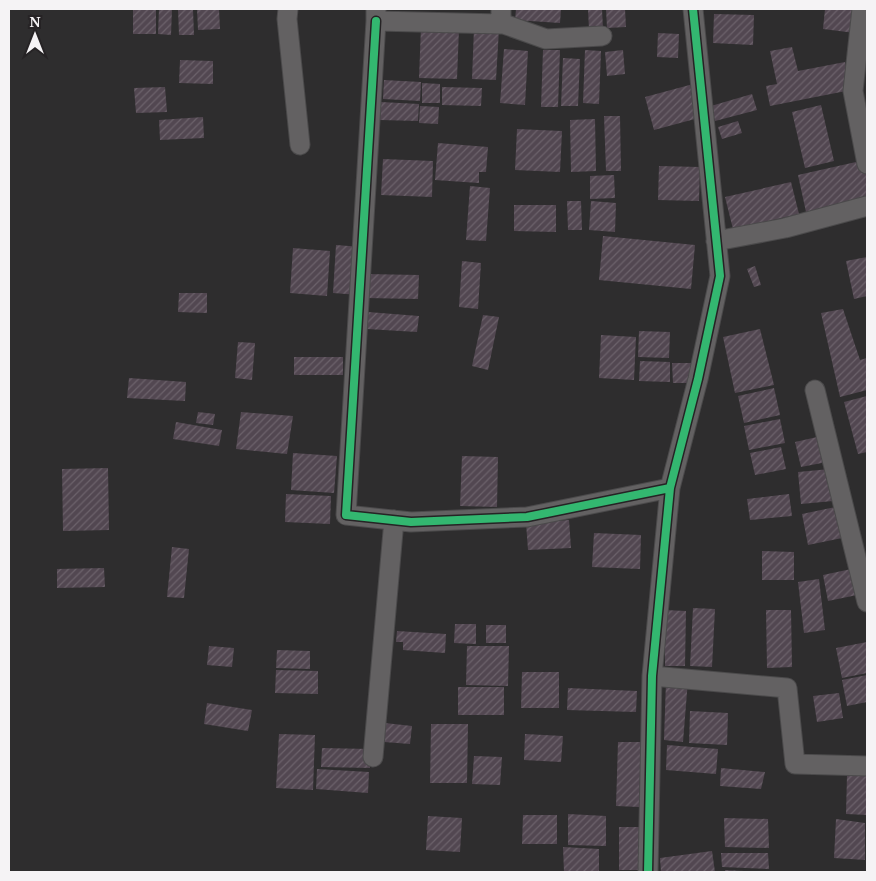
<svg xmlns="http://www.w3.org/2000/svg" width="876" height="881" viewBox="0 0 876 881" font-family="'Noto Serif',serif">
<defs>
<pattern id="building-hatch" width="6" height="6" patternUnits="userSpaceOnUse" patternTransform="scale(1.25)"><rect width="6" height="6" fill="#524751"/><path d="M-1 1l2-2M0 6l6-6M5 7l2-2" fill="none" stroke="#6c626b"/></pattern>
</defs>
<rect width="100%" height="100%" fill="#2e2d2e"/>
<!-- building -->
<path fill="url(#building-hatch)" d="M133 9H156V34H133Z
M159 9H172L171 35 158 34Z
M178 9H193L194 35H179Z
M197 9H219L220 29 198 30Z
M516 9H561L560 23 515 20Z
M588 9H602L603 29 589 30Z
M606 9H625L626 27 607 28Z
M825 9H866L863 34 823 29Z
M714 14 754 15 753 45 713 43Z
M421 27 459 29 457 79 419 78Z
M474 28 499 29 496 80 472 79Z
M658 33 679 34 678 58 657 57Z
M792 47 798 71 845 62 851 90 770 106 766 86 777 84 770 51Z
M504 49 528 51 525 105 500 103Z
M543 50H560L558 107H541Z
M585 50 601 51 599 104 583 103Z
M623 50 625 74 607 76 605 52Z
M563 58 580 59 578 106H561Z
M180 60 213 61V84L179 83Z
M384 80 421 82 420 101 383 99Z
M422 83 440 84V103H422Z
M697 83 706 116 654 130 645 97Z
M165 87 167 112 136 113 134 88Z
M442 87 482 88 481 106 442 105Z
M752 94 757 110 715 121 711 106Z
M381 102 419 104 418 121 380 120Z
M821 105 834 161 805 168 792 112Z
M420 106 439 107 438 124 419 123Z
M604 116H620L621 171H606Z
M203 117 204 138 160 140 159 120Z
M595 119 596 171 571 172 570 120Z
M738 121 742 133 722 139 718 127Z
M517 129 562 131 560 172 515 170Z
M438 143 488 147 486 172H479V183L435 180Z
M383 159 433 161 432 197 381 195Z
M865 160 867 170V198L806 212 798 175Z
M659 166 700 167 699 201 658 200Z
M614 175 615 198 590 199V176Z
M791 182 799 214 733 229 725 197Z
M470 186 490 188 486 241 466 240Z
M567 201H581L582 230H568Z
M591 201 616 203 615 232 589 230Z
M514 205H556V232L514 231Z
M603 236 695 245 691 289 599 280Z
M336 245 362 247 359 295 333 293Z
M293 248 330 251 327 296 290 293Z
M867 257V296L854 299 846 261Z
M462 261 481 263 478 309 459 307Z
M755 266 761 285 754 287 747 269Z
M366 274 419 275 418 299 366 298Z
M179 293H207V313L178 312Z
M843 309 860 360 867 358V390L840 397 821 313Z
M368 312 419 316 417 332 367 329Z
M483 315 499 317 488 370 472 366Z
M760 329 774 385 735 393 723 337Z
M639 331 670 332 669 358 638 357Z
M601 335 636 337 634 380 599 378Z
M238 342 255 343 252 380 235 378Z
M294 357H343V375H294Z
M640 361 670 362V382L639 381Z
M672 363H692L693 383H673Z
M129 378 186 382 185 401 127 398Z
M774 388 780 415 744 423 738 396Z
M867 396V452L858 454 844 402Z
M198 412 215 414 213 425 196 423Z
M241 412 293 416 287 454 236 449Z
M780 419 785 443 749 450 744 426Z
M176 422 222 430 219 446 173 439Z
M826 435 832 461 801 467 795 442Z
M781 447 786 469 755 475 750 453Z
M293 453 337 456 334 493 291 490Z
M462 456 498 457 497 507 460 506Z
M108 468 109 530 63 531 62 469Z
M830 469 833 501 801 504 798 472Z
M286 494 331 496 330 524 285 522Z
M789 494 792 516 750 520 747 499Z
M845 505 852 536 808 545 802 514Z
M569 520 571 548 528 550 526 523Z
M594 533 641 535 640 569 592 567Z
M172 547 189 549 184 598 167 597Z
M762 551 794 552V580H762Z
M104 568 105 587 57 588V569Z
M856 568 862 594 828 601 823 575Z
M819 579 825 630 804 633 798 582Z
M693 608 715 609 712 667 690 666Z
M665 610 686 611 685 666H665Z
M766 610H791L792 667 767 668Z
M455 624H476V644L454 643Z
M486 625H506V643H486Z
M397 631 446 634 445 653 403 650V642H396Z
M867 642V673L842 678 836 648Z
M209 646 234 648 232 667 207 665Z
M467 646H509L508 686 466 685Z
M277 650 310 651V669L276 668Z
M276 670 318 671V694L275 693Z
M522 672H559V708H521Z
M867 675V702L847 706 842 680Z
M688 680 683 742 664 740 666 681Z
M458 687H504V715H458Z
M568 688 637 691 636 712 567 710Z
M839 693 843 718 817 722 813 696Z
M207 703 252 710 248 731 204 724Z
M690 711 728 713 727 745 689 743Z
M385 723 412 726 410 744 384 742Z
M431 724H468L467 783H430Z
M279 734 315 735 313 790 276 788Z
M525 734 563 736 561 762 524 760Z
M618 742H641L639 807 616 806Z
M667 745 718 749 716 774 666 770Z
M322 748 370 749V768L321 767Z
M474 756 502 757 500 785 472 784Z
M721 768 765 772 761 789 720 786Z
M317 769 369 772 368 793 316 789Z
M847 775H867V815L846 814Z
M568 814 606 816V846L568 845Z
M523 815H557V844H522Z
M428 816 462 818 460 852 426 850Z
M724 818 768 819 769 848 725 847Z
M836 819 865 823V860L834 858Z
M619 827H640V870H619Z
M563 847 599 849V872H564Z
M712 851 715 872H661L660 858Z
M721 853H768L769 869 722 867Z
M725 870 744 871V872H725Z"/>
<g fill="none" stroke-linecap="round" stroke-linejoin="round">
<!-- street casing -->
<g stroke="#4b4a4b" stroke-width="21">
<path id="street" d="M288 9 287 19 300 145
M862 9 853 91 867 164
M376 10V21L501 24V9
M376 21 346 515 411 522 527 517 670 488
M501 23 546 39 602 36
M716 241 785 228 867 206
M815 390 867 602
M652 676 787 688 795 764 867 766
M373 757 394 520
M648 872 652 676 670 488 698 379 720 276 693 9"/>
</g>
<!-- street -->
<use href="#street" stroke="#636162" stroke-width="19"/>
<!-- cycleway casing -->
<g stroke="#262325" stroke-width="11">
<path id="cycleway" d="M376 21 346 515 411 522 527 517 670 488
M648 872 652 676 670 488 698 379 720 276 693 9"/>
</g>
<!-- cycleway -->
<use href="#cycleway" stroke="#33b770" stroke-width="8"/>
</g>
<!-- border -->
<rect width="876" height="881" fill="none" stroke="#f5f3f5" stroke-width="20"/>
<!-- north arrow -->
<g transform="translate(35 35)" stroke="#262325" stroke-width="4" paint-order="stroke">
<path d="M0-4L9 19L0 12L-9 19Z" fill="#f5f3f5"/>
<text y="-8" font-size="14" font-weight="bold" text-anchor="middle" fill="#f5f3f5">N</text>
</g>
</svg>
